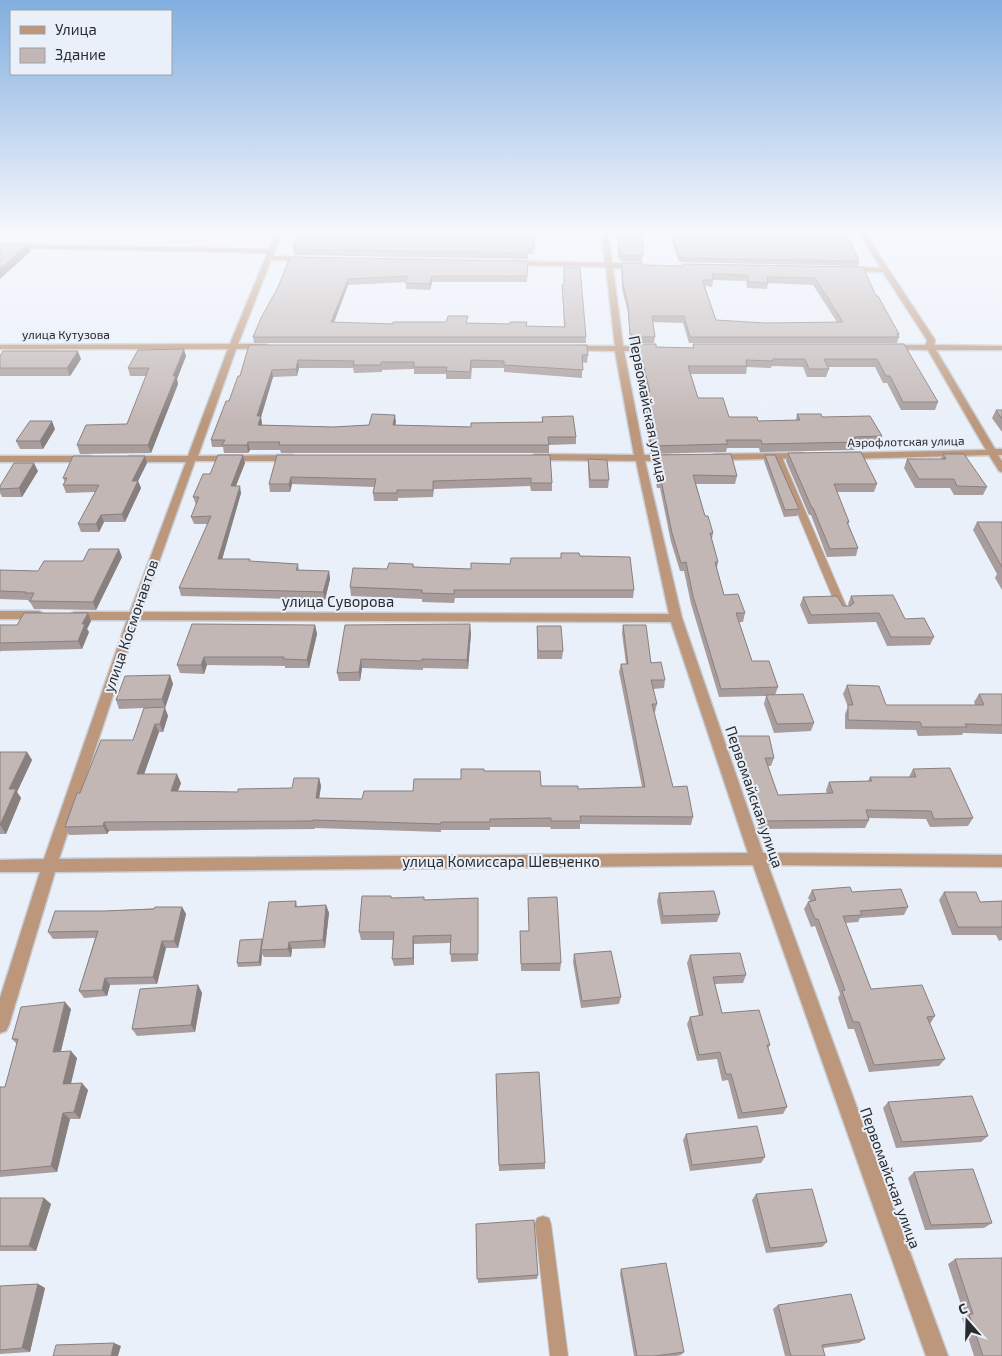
<svg xmlns="http://www.w3.org/2000/svg" width="1002" height="1356" viewBox="0 0 1002 1356" font-family="'Exo 2',sans-serif">
<rect width="100%" height="100%" fill="#eaf0f9"/>
<g fill="none" stroke-linecap="round" stroke-linejoin="round">
<!-- lane casing -->
<g stroke="#c7cdd5" stroke-width="2">
<path id="lane" d="M0 244 272 249 275 251 272 253 0 248Z
M775 455H781L782 457 847 608 845 610H839L837 608 774 457Z
M543 1216 549 1218 551 1224 568 1356H550L535 1224 537 1218Z"/>
</g>
<!-- street casing -->
<g stroke="#c7cdd5" stroke-width="3">
<path id="street" d="M276 232H282L273 256 305 257 309 259 305 261 271 260 238 344H265L269 346 265 348 236 349 198 456 292 455 297 458 292 461H195L141 612 669 614 636 461 535 460 530 457 535 454 634 455 615 351 572 350 568 348 572 346H615L606 267 513 265 509 263 513 261 605 263 602 232H608L612 263 638 264 642 266 638 268H613L623 346 652 347 656 349 652 351H624L644 455H670L675 458 670 461H645L682 618 763 853 1002 855V867L768 865 948 1356H926L753 865 55 872 9 1025 6 1031 0 1033V998L40 872H0V860L44 859 127 620H74L68 616 74 612H130L186 462H130L125 459 130 456H188L228 349H0V345L230 344ZM138 620 671 622 748 853 59 859Z
M858 232H864L935 340 934 345 1002 346V350H936L995 449H1002V455H998L1002 461V472L999 471 989 455 847 459 842 456 847 453 986 450 928 350 890 349 886 347 890 345H926L927 340 883 272 848 271 844 269 848 267 881 268Z
M802 453 805 454V458L715 460 710 457 715 454Z
M0 456H90L95 459 90 462H0Z
M0 611H39L45 615 39 619H0Z"/>
</g>
<!-- lane -->
<use href="#lane" fill="#bd977c" fill-rule="evenodd"/>
<!-- street -->
<use href="#street" fill="#bd977c" fill-rule="evenodd"/>
</g>
<!-- wall -->
<path fill="#a89d9c" fill-rule="evenodd" d="M535 232 533 254H528V259L294 255 293 244Z
M618 232H643L642 262 620 261V258H618Z
M669 232H846L859 261 858 266 679 262Z
M290 257 528 261 527 282H432L430 290 406 289V282L348 285 334 322 393 324 468 323 510 324 527 322V326L564 327 562 285 586 337V343H254L253 337 278 287Z
M622 263 643 265 682 266V264L863 267 876 296 899 334V337L897 343H689L683 323 653 322 655 337 654 343H633V341H630L628 312 622 289 621 269ZM713 280 746 281 747 288 767 289 768 283 813 285 837 322 765 323 716 320 705 286 712 287Z
M635 344 656 347 693 348V344H904L938 402 935 410H901L887 383H883L875 367H827L829 369 826 377H807L803 367 772 366 771 368 747 367 746 374H690L698 398 729 417 758 421 796 420 797 414 822 417 882 436 879 444 856 445 854 450 760 452 759 448H727L726 452 650 454 644 400 645 392H647L641 367H636L634 352Z
M249 345 588 355 587 363 582 362V378L504 372V368H472L471 379H446V374H414V369L382 370V372L354 373 353 368H299L297 376 273 377 261 417 262 425 333 427 369 425 395 415V425L471 427 542 422V417L576 437V444L549 445V453H281L280 450H250L248 453H224L223 447H212L211 440 229 401 240 376Z
M0 356 81 359 70 376H0Z
M186 356 177 379 178 384 151 453 80 454 77 445 127 424 146 376H130L128 368Z
M996 410H1002V432L992 418Z
M55 429 43 449H20L16 441Z
M788 453 877 484 874 492H837L849 522 848 525 858 548 856 556 827 557 811 515H809L786 461Z
M943 454 987 487 983 495H954L950 488H915L904 468 907 459H941Z
M277 455H550L552 483V491H531L530 486 434 489 433 497 398 498V501H374L373 493 374 487 292 484 290 492H270L269 484Z
M653 455 737 476 735 484H696L705 516 713 533 712 539 718 562 717 568 724 595 745 613 743 622H738L752 661 778 687 775 695 814 723 811 731 774 733 764 704 766 696 719 697 691 604 684 571H680L671 542 660 488H657L652 464Z
M765 455 799 509 797 516 784 517 764 461Z
M588 459 609 480 608 488H589L588 468Z
M147 463 138 481 141 488 125 522H104L99 532H81L78 524 95 492 66 493 63 485 65 482 63 478Z
M245 463 236 486 241 493 222 559 251 562 298 564 299 570 329 571 330 579 325 600 181 596 179 588 208 524H194L191 517 196 505 193 497 210 474Z
M38 471 22 497H2L0 493V486Z
M977 522H1002V590L995 578 997 574 973 530Z
M561 553 580 556 634 590 633 598H455L454 603 422 602V599L351 596 350 587 387 569 413 564 414 567 471 569 510 564 561 558Z
M122 557 96 610 34 609 30 602H29L28 600 0 599V570L38 571 83 561Z
M851 596 905 619 934 637 930 645 887 646 876 622 808 624 800 605 803 597 843 606H849L848 604Z
M88 613 91 621 87 629 89 632 82 649 1 651 0 652V625H17Z
M315 625 317 634 309 668H285V666L207 665 204 674 180 673 177 665Z
M345 625 471 633 468 669 423 668V670L362 668 360 681H339L337 673Z
M623 625 665 680 664 688 653 689 657 704 655 712H654L673 787 693 817 691 825 580 824V829H551L550 827H490V830H441V832L315 828V829L109 831 107 834 69 835 65 827 80 793 133 740 144 708 119 709 116 700 170 675 173 684 165 708 168 716 163 732H159L144 774 181 783 178 791 238 792 292 788 319 778 321 786 319 798 362 799 413 791 461 779 484 771 541 786 578 789 642 787 619 672 621 664H626L622 633Z
M537 626 563 651 562 659H537Z
M847 685 886 705H975L974 702 979 694H1002V734L963 733 962 735 918 736 916 730 845 729V714L848 707 843 694Z
M735 736 774 758 771 766H768L778 795 827 794 826 790 829 782 868 781 870 777H909L913 769 973 818 968 826 930 827 926 819 869 818V820L865 828 758 829 748 794H747L738 769 733 744Z
M0 752H27L32 760 17 792 21 798 6 834H0Z
M812 890 852 892 908 907 904 915 860 918 858 922 845 923 871 989 935 1016 930 1024 945 1059 939 1066 869 1072 854 1029H848L838 998 840 994 815 926 811 927 804 909 808 902 810 901 808 898Z
M944 892 980 902 1002 901V940L999 941 996 935H952L939 900Z
M659 893 720 914 717 922 661 924 657 901Z
M391 898 424 900 478 898V961L451 962 450 943 414 944V965L394 966 392 959 393 940H361L359 932Z
M528 898 561 963 560 971H521L520 931H529Z
M296 901 297 906 326 905 329 913 325 948 292 949 291 957H264L262 954 261 966 238 967 237 963 262 940Z
M182 907 186 914 178 948H166L157 984 110 985 107 996 84 998 79 991 95 938 53 939 48 932 104 911Z
M574 954 621 997 619 1004 581 1008 573 962Z
M690 955 746 975 743 983 715 984 722 1013 770 1045 768 1049 787 1107 783 1114 738 1119 728 1080 722 1081 717 1059 697 1061 687 1024 690 1017 699 1016 687 963Z
M198 985 202 993 195 1032 137 1036 132 1029Z
M71 1009 61 1051 77 1058 71 1084 88 1090 80 1119H70L57 1172 0 1177V1087H5L17 1044 12 1039Z
M496 1074 545 1163V1169L499 1171Z
M888 1102 988 1136 981 1142 896 1148 883 1108Z
M686 1134 765 1157 761 1163 690 1171 683 1140Z
M914 1172 992 1223 984 1228 925 1230 908 1178Z
M756 1194 827 1242 822 1247 766 1253 752 1200Z
M0 1198H44L51 1204 36 1251H0Z
M476 1224 538 1275 537 1279 478 1283Z
M955 1259 1002 1356H974L962 1318 965 1317 948 1264Z
M621 1269 684 1352 681 1355 676 1356H634L620 1274Z
M38 1284 45 1288 30 1352 0 1354V1286Z
M778 1305 865 1339 859 1343 823 1348 825 1356H785L773 1309Z"/>
<!-- shaded-wall -->
<path fill="#88807f" d="M28 244 31 251 0 279V269Z
M432 276V282L430 290 429 284Z
M348 279V285L332 328 331 322Z
M184 349 186 356 177 379 178 384 151 453 148 445Z
M78 351 81 359 70 376 67 368Z
M298 360 299 368 297 376 296 369Z
M272 370 273 377 261 417 262 424 259 433 258 425 257 416Z
M395 415 396 422 394 433 393 425Z
M52 421 55 429 43 449 40 441Z
M248 442 250 450 248 453 247 445Z
M243 455 245 463 233 493 231 486Z
M145 456 147 463 138 481 141 488 125 522 122 514 132 481Z
M34 463 38 471 22 497 19 488Z
M291 477 292 484 290 492 289 484Z
M240 486 241 493 220 567 218 559Z
M101 515 104 522 99 532 96 524Z
M119 549 122 557 96 610 93 602Z
M329 571 330 579 325 600 323 592Z
M88 613 91 621 87 629 89 632 82 649 78 641 82 624Z
M470 624 471 633 468 669 467 660Z
M315 625 317 634 309 668 307 660Z
M204 657 207 665 204 674 201 665Z
M361 659 362 668 360 681 359 672Z
M170 675 173 684 165 708 168 716 163 732 160 724 165 707 162 699Z
M155 724 159 732 141 783 137 774Z
M27 752 32 760 17 792 21 798 6 834 0 825 9 789Z
M177 774 181 783 175 799 171 791Z
M319 778 321 786 318 806 316 798Z
M104 822 109 831 107 834 103 826Z
M326 905 329 913 325 948 323 940Z
M182 907 186 914 178 948 174 941Z
M413 936 414 944V965L413 958Z
M162 941 166 948 157 984 153 977Z
M289 942 292 949 291 957 288 949Z
M261 950 262 954 261 966 259 962Z
M105 978 110 985 107 996 102 990Z
M198 985 202 993 195 1032 191 1025Z
M65 1002 71 1009 59 1059 53 1052Z
M71 1051 77 1058 69 1091 63 1084Z
M82 1083 88 1090 80 1119 74 1112Z
M63 1113 70 1119 57 1172 51 1166Z
M44 1198 51 1204 36 1251 29 1246Z
M38 1284 45 1288 30 1352 22 1348Z
M114 1343 121 1346 118 1356H111Z"/>
<!-- building -->
<path fill="#c3b7b5" stroke="#88807f" fill-rule="evenodd" d="M298 232H535L534 249H528V253L294 249 296 244H293Z
M618 232H643V256L621 255V252H619Z
M671 232H846L859 261 679 258Z
M0 244H28L0 269Z
M290 257 528 261 527 276H432L429 284 405 283 408 276 348 279 331 322 393 324V322H446L448 316H468L466 323 510 324V322H527L526 326 565 327 562 285H564V267L580 268 586 337H253L261 318 278 287Z
M622 263H643V265L683 266 682 264 863 267 876 296H878L899 334H897L899 337H690L684 316H652L655 337H634L633 335 630 334 628 306 623 283ZM712 274 747 275 749 282 768 283 767 277 815 278 843 322 765 323 716 320 702 280H713Z
M635 344H656V347L694 348 693 344H904L938 402H903L890 376H886L877 359H824L829 369H809L805 359H773V361L746 360 747 366H688L698 398H723L729 417H757L758 421 800 420 797 414H821L822 417 870 416 882 436 854 437 857 442 762 444 761 440H726L728 444 651 446 645 392H650L642 359H637Z
M249 345H587L588 355H582L583 370 504 365V361L471 360 470 372 446 371 447 367H414V362H381V365H353L354 361 298 360 296 369 272 370 257 416H261L258 425 333 427 369 425 372 414 395 415 393 425 471 427V423L543 422 542 417 573 416 576 437H548L549 445H279L280 442H248L247 445H222L225 440H211L226 401H229L238 376H240Z
M184 349 173 376H176L148 445H77L86 425 127 424 149 368H128L138 350Z
M3 351H78L67 368H0V356Z
M996 410H1002V419Z
M30 421H52L40 441H16Z
M861 452 877 484H834L849 522H847L858 548 830 549 813 508H812L788 453Z
M731 454 737 476 693 475 705 516H708L713 533H710L718 562H715L724 595 738 594 745 613H736L752 661H769L778 687 721 689 693 596 686 562 681 563 672 533 661 480H658L653 455Z
M943 454H964L987 487 957 486 954 479H919L907 459H946Z
M218 455H243L231 486H240L218 559H250L249 561 298 564 296 570 329 571 323 592 179 588 211 516 191 517 199 497H193L203 474H210Z
M277 455H550L552 483H531V478L433 481V490H397V493H373L376 479 291 477 289 484H269Z
M765 455H775L799 509 785 510Z
M73 456H145L132 481H138L122 514 101 515 96 524H78L99 485H63L67 478H63Z
M588 459 607 460 609 480H590Z
M14 463H34L19 488 0 489V486Z
M977 522H1002V567Z
M89 549H119L93 602 30 601 34 593H25L26 592 0 591V570L38 571 44 561H83Z
M561 553H579L580 556 630 557 634 590H454V594L422 593V590L350 587 353 568 387 569 389 563 413 564V567L471 569V563L510 564 511 558H561Z
M893 595 905 619 924 618 934 637H891L879 613 811 615 803 597 837 596 843 606H850L854 603 851 596Z
M24 613H88L82 624H85L78 641 0 643V625H17Z
M192 624 315 625 307 660 283 659 284 657H204L201 665H177Z
M470 624 467 660 422 659V661L361 659 359 672 337 673 345 625Z
M623 625H646L651 663 661 662 665 680H651L657 704H652L673 787 687 786 693 817 580 816 581 821H551V818L490 819V822H441V824L313 820V821L104 822 103 826 65 827 77 793H80L101 740H133L144 708 165 707 160 724H155L137 774H177L171 791 238 792V789L292 788 294 778H319L316 798 362 799 364 791H413L414 779H461V769H484V771H540L541 786H578V789L645 787 621 664H628Z
M537 626H561L563 651H538Z
M170 675 162 699 116 700 125 676Z
M847 685 879 686 886 705H984L979 694H1002V725L965 724 967 727H922L920 722 848 720V705H853Z
M803 694 814 723 777 724 766 695Z
M735 736H769L774 758H765L778 795 833 793 829 782 872 781 870 777H916L913 769 950 768 973 818 934 819 931 811 866 810 869 820 760 821 751 785 749 786 741 760Z
M0 752H27L9 789H16L0 825Z
M850 887 852 892 901 889 908 907 860 911 862 915 843 916 871 989 922 985 935 1016 927 1017 945 1059 874 1065 859 1022H853L842 991 845 990 818 919H815L808 902 816 900 812 890Z
M714 891 720 914 663 916 659 893Z
M944 892H976L980 902 1002 901V927H958Z
M362 896H391V898L424 897V900L478 898V954H450L451 935 413 936V958L392 959 394 932H359Z
M557 897 561 963 521 964 520 931H529L528 898Z
M296 901 295 907 326 905 323 940 289 942 288 949 261 950 269 902Z
M155 907H182L174 941H162L153 977 105 978 102 990 79 991 98 931 48 932 55 911H104L154 909Z
M262 939 259 962 237 963 240 940Z
M611 951 621 997 582 1001 574 954Z
M740 953 746 975 713 977 722 1013 759 1010 770 1045H767L787 1107 742 1113 731 1074H726L720 1052 699 1055 690 1017 703 1015 690 955Z
M198 985 191 1025 132 1029 140 989Z
M65 1002 53 1052 71 1051 63 1084 82 1083 74 1112 63 1113 51 1166 0 1171V1087H5L18 1039H12L21 1007Z
M539 1072 545 1163 499 1165 496 1074Z
M972 1096 988 1136 902 1142 888 1102Z
M757 1126 765 1157 692 1165 686 1134Z
M973 1169 992 1223 931 1225 914 1172Z
M812 1189 827 1242 770 1248 756 1194Z
M0 1198H44L29 1246H0Z
M534 1220 538 1275 477 1279 476 1224Z
M1002 1258V1356H983L969 1314H973L955 1259Z
M666 1263 684 1352 655 1356H637L621 1269Z
M38 1284 22 1348 0 1350V1286Z
M851 1294 865 1339 822 1345 825 1356H791L778 1305Z
M114 1343 111 1356H53L56 1345Z"/>
<!-- sky -->
<linearGradient id="sky" x2="0" y2="1"><stop stop-color="#81aedf"/><stop offset="0.55" stop-color="#f6f8fc"/><stop offset="1" stop-color="#f6f8fc" stop-opacity="0"/></linearGradient>
<rect width="1002" height="422" fill="url(#sky)"/>
<g text-anchor="middle" stroke-width="4" stroke-linejoin="round" paint-order="stroke">
<!-- far-street labels -->
<g font-size="12" fill="#292b2f" stroke="#eaf0f9">
<text x="66" y="339">улица Кутузова</text>
<text transform="translate(906 442) rotate(-1)" y="4">Аэрофлотская улица</text>
</g>
<!-- street labels -->
<g font-size="15" fill="#292b2f" stroke="#eaf0f9">
<text transform="translate(648 409) rotate(79)" y="5">Первомайская улица</text>
<text x="338" y="607">улица Суворова</text>
<text transform="translate(131 626) rotate(-71)" y="5">улица Космонавтов</text>
<text transform="translate(754 797) rotate(71)" y="5">Первомайская улица</text>
<text x="501" y="867">улица Комиссара Шевченко</text>
<text transform="translate(890 1178) rotate(70)" y="5">Первомайская улица</text>
</g>
</g>
<!-- legend -->
<rect x="10" y="10" width="162" height="65" fill="#eaf0f9" stroke="#9da1a8"/>
<rect x="20" y="26" width="25" height="8" fill="#bd977c" stroke="#9da1a8"/>
<text x="55" y="35" font-size="15" fill="#292b2f">Улица</text>
<rect x="20" y="48" width="25" height="15" fill="#c3b7b5" stroke="#9da1a8"/>
<text x="55" y="60" font-size="15" fill="#292b2f">Здание</text>
<!-- north arrow -->
<g transform="translate(967 1321) rotate(340)" stroke="#eaf0f9" stroke-width="4" paint-order="stroke">
<path d="M0-4L9 19L0 12L-9 19Z" fill="#292b2f"/>
<text y="-8" font-size="14" font-weight="bold" text-anchor="middle" fill="#292b2f">С</text>
</g>
</svg>
